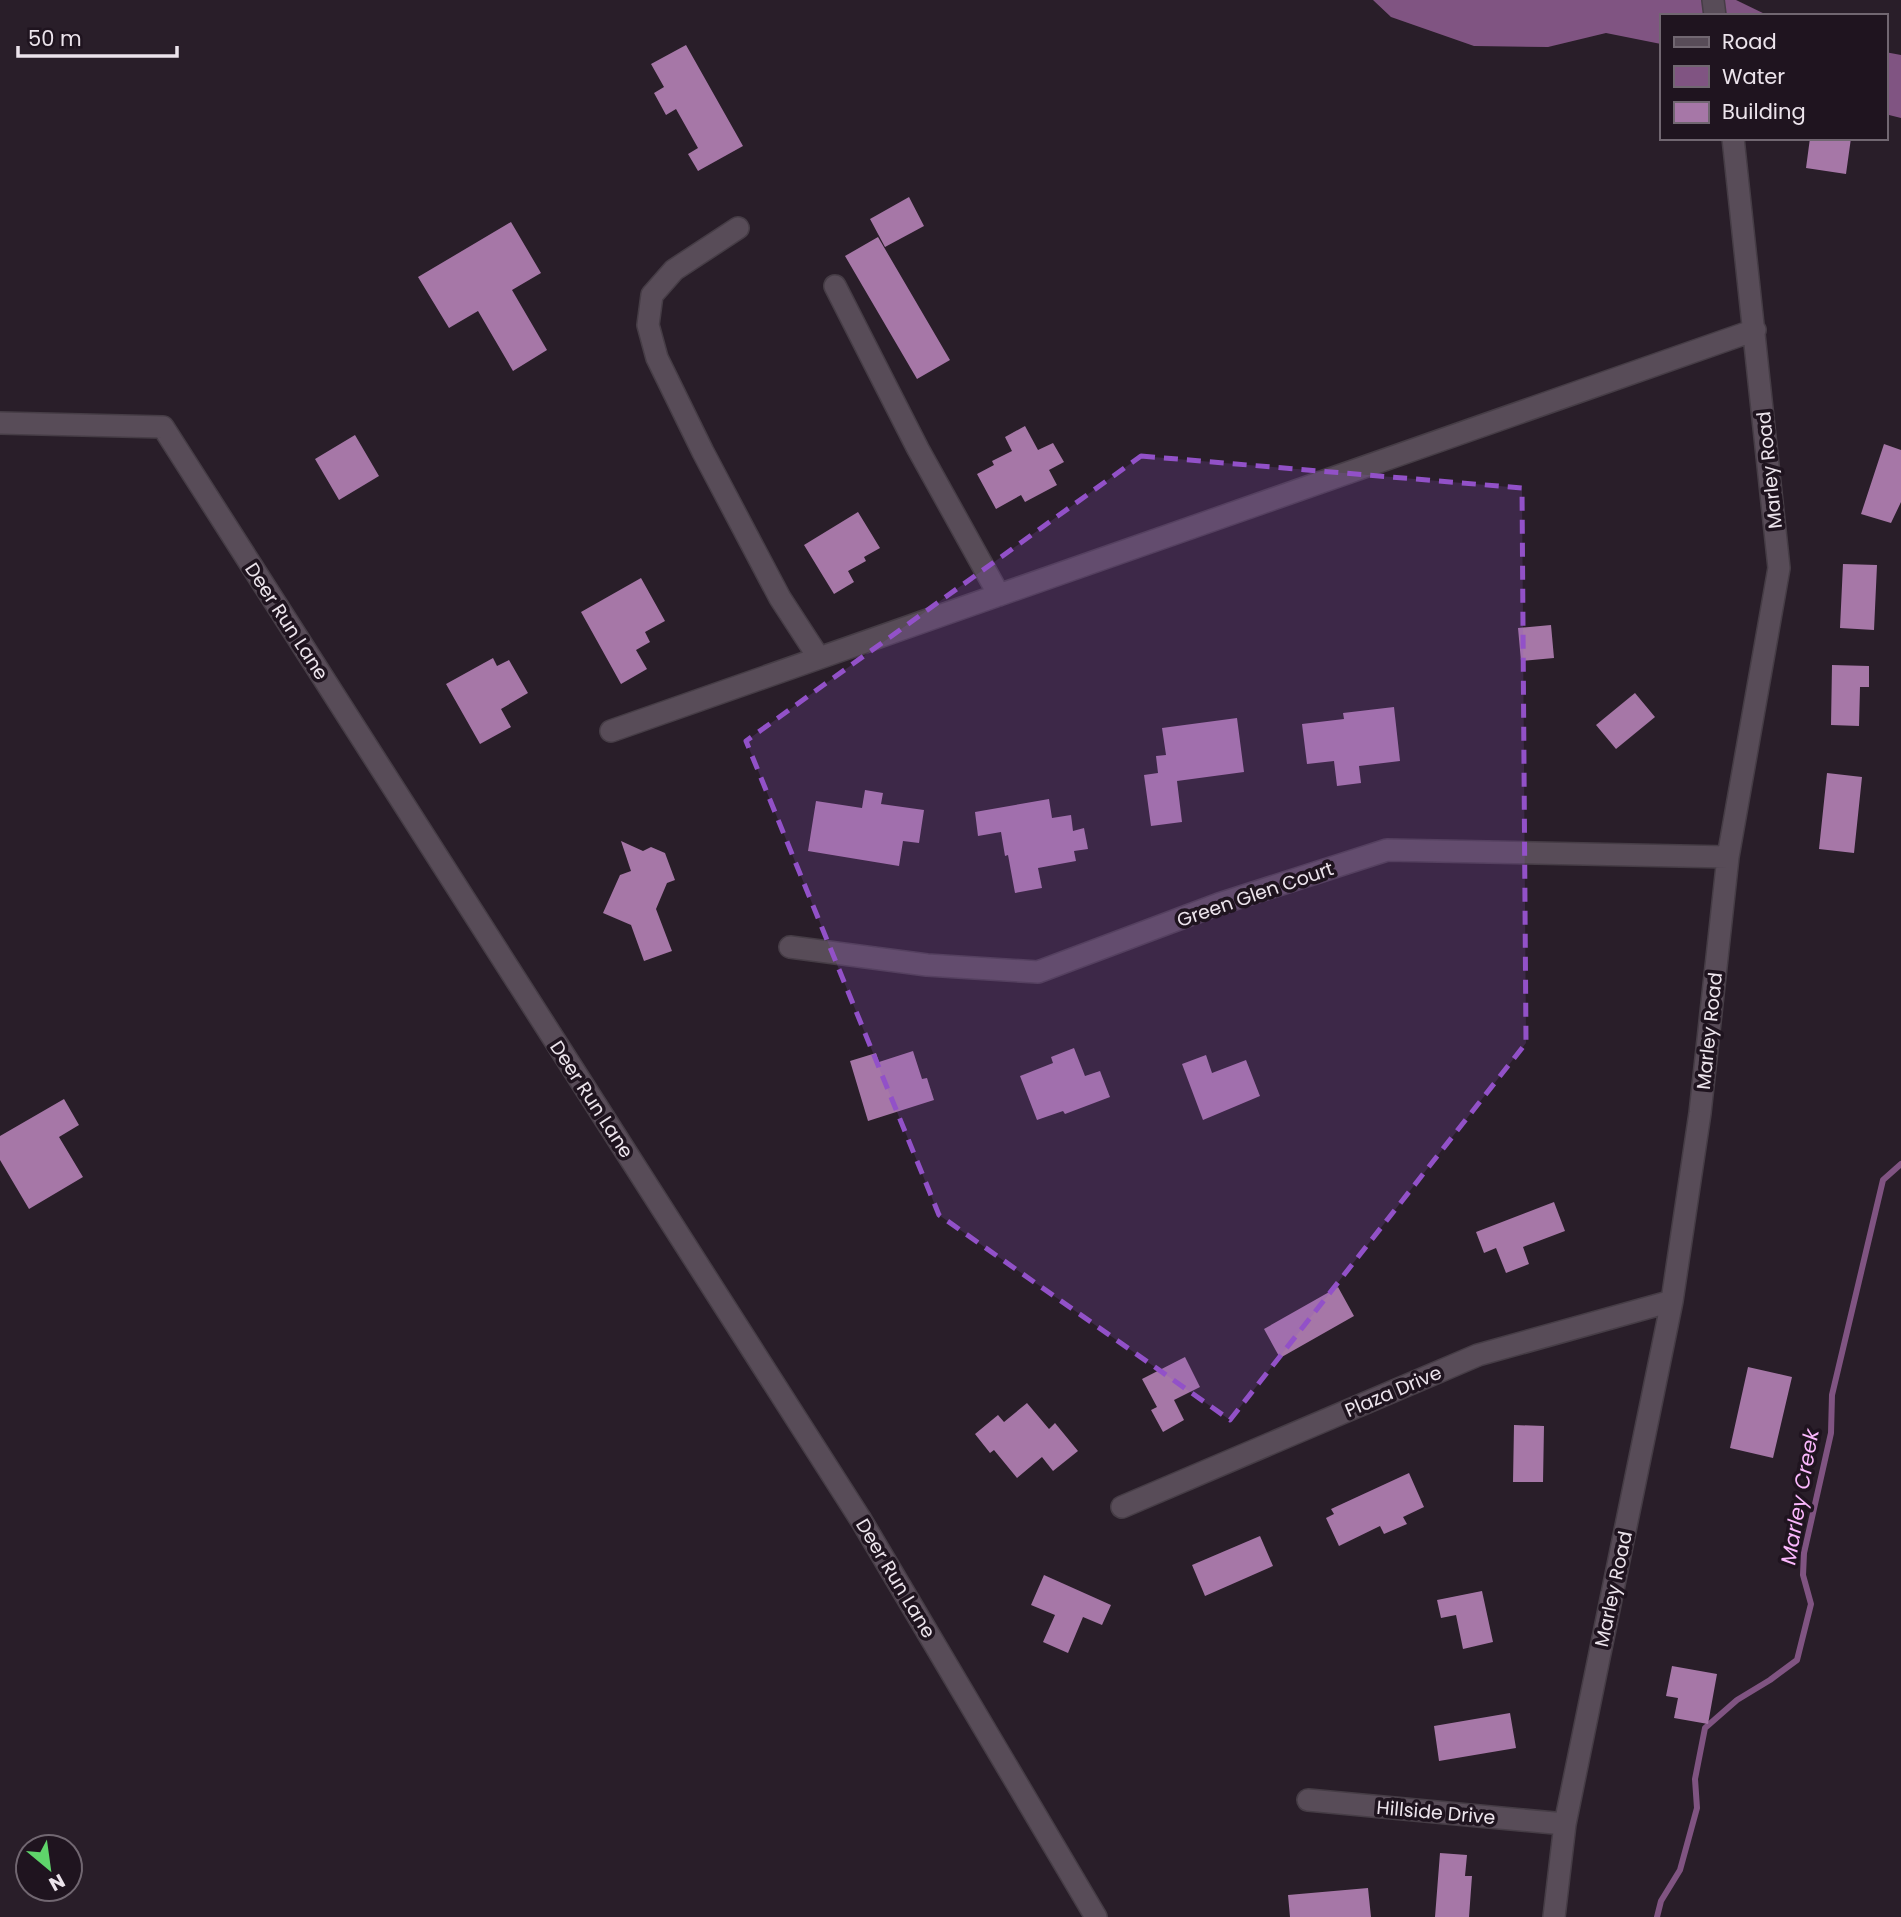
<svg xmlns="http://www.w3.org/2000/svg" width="1901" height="1917" viewBox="0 0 1901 1917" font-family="Poppins,sans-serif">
<rect width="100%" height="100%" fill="#291e29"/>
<!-- water -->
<path fill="#805482" d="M1373 0H1736L1769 16H1661V44L1606 33 1548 47 1474 46 1391 17Z
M1885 52 1901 55V118L1885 114Z"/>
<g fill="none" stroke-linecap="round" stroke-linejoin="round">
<!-- stream -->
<path stroke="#805482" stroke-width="6" d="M1657 1917 1661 1901 1680 1870 1697 1808 1695 1779 1705 1728 1737 1700 1770 1680 1797 1660 1811 1604 1803 1575 1804 1553 1831 1433 1832 1395 1883 1180 1901 1164"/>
</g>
<!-- building -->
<path fill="#a677a7" d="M686 45 743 146 698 171 688 154 698 148 676 109 666 115 654 93 664 87 651 64Z
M1810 138H1851L1846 174 1806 168Z
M909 197 924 226 885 247 870 219Z
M511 222 541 273 512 290 547 350 513 371 478 311 449 328 418 277Z
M878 237 950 360 917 379 845 256Z
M1025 426 1038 450 1053 443 1064 462 1049 470 1057 485 1025 502 1021 495 996 509 977 474 994 465 992 461 1012 451 1005 437Z
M355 435 379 476 339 500 315 459Z
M1884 444 1901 450V502L1891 523 1861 514Z
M858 512 880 548 864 557 866 561 848 571 854 582 834 594 804 545Z
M1843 564 1877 565 1874 630 1840 628Z
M641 578 665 621 645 632 650 642 636 650 647 669 621 684 581 612Z
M1551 625 1554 658 1521 661 1518 628Z
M493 658 497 666 509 660 528 693 501 709 511 727 480 744 446 684Z
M1832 665 1869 666V687H1860L1859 726 1831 725Z
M1635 693 1655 717 1616 749 1596 725Z
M1394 707 1400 761 1359 766 1361 783 1337 786 1334 761 1307 764 1302 724 1344 719 1343 713Z
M1237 718 1244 772 1177 781 1182 822 1151 826 1144 775 1158 773 1156 756 1166 755 1162 728Z
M1827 773 1862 777 1854 853 1819 849Z
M865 790 883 793 881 804 924 810 919 843 903 841 899 866 808 851 816 801 862 808Z
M1049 799 1052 818 1071 815 1073 831 1084 828 1088 849 1074 851 1076 861 1038 868 1042 888 1015 893 1008 855 1005 856 1001 832 978 836 975 812Z
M621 841 643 851 651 847 665 853 675 880 667 883 656 909 672 951 644 961 631 925 603 913 620 875 631 871Z
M1074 1048 1085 1076 1100 1071 1110 1097 1065 1114 1063 1111 1037 1120 1020 1076 1053 1063 1051 1057Z
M913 1051 922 1079 927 1078 934 1100 868 1121 850 1061 876 1053 879 1062Z
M1206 1055 1212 1073 1246 1060 1260 1096 1203 1120 1182 1064Z
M64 1099 79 1125 59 1137 83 1177 29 1209 0 1160V1136Z
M1554 1202 1565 1231 1523 1247 1529 1264 1506 1273 1496 1248 1484 1253 1476 1232Z
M1338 1287 1354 1316 1280 1358 1264 1329Z
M1185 1357 1200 1387 1174 1400 1184 1420 1163 1432 1151 1410 1157 1407 1142 1379Z
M1748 1367 1792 1377 1773 1458 1730 1448Z
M1027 1403 1049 1429 1055 1423 1078 1451 1053 1471 1042 1457 1017 1478 994 1450 990 1453 975 1434 998 1415 1004 1422Z
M1514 1425 1544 1426 1543 1482H1513Z
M1409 1473 1424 1507 1403 1517 1407 1524 1384 1534 1380 1526 1339 1546 1326 1518 1334 1514 1331 1509Z
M1260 1536 1273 1566 1205 1596 1192 1565Z
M1044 1575 1111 1605 1102 1625 1083 1617 1068 1653 1043 1642 1055 1615 1031 1605Z
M1482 1591 1493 1642 1463 1649 1456 1615 1441 1618 1437 1600Z
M1672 1666 1717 1674 1708 1724 1674 1718 1678 1698 1666 1696Z
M1510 1713 1516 1748 1439 1761 1434 1726Z
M1440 1853 1467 1855 1465 1876H1472L1469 1917H1435Z
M1368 1888 1371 1917H1290L1288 1895Z"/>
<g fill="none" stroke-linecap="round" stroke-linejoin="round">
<!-- minor casing -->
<g stroke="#463d46" stroke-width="24">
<path id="minor" d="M1713 0 1715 16
M738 228 674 270 652 295 648 325 657 358 703 452 780 598 819 658
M835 286 918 449 999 595
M0 423 163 427 861 1520 1096 1917
M611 731 1755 330
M790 947 927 965 1038 972 1219 904 1387 850 1728 857
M1122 1507 1478 1355 1672 1301
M1308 1800 1565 1824
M1554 1917 1565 1824 1672 1301 1700 1113 1728 857 1779 568 1733 138"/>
</g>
<!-- minor -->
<use href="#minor" stroke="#584c58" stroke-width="21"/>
</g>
<!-- marked area -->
<path fill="#9251c8" fill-opacity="0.2" stroke="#9251c8" stroke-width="5" stroke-dasharray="14 9" stroke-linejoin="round" d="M1141 456 1522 488 1526 1043 1230 1420 939 1215 746 741Z"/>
<g text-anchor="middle" stroke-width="7" stroke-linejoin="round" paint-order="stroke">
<!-- street labels -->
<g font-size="19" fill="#ece4ec" stroke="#1f141f">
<text transform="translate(1769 470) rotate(-96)" y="7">Marley Road</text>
<text transform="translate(287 621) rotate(57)" y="7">Deer Run Lane</text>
<text transform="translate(1255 894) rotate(-19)" y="7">Green Glen Court</text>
<text transform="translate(1709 1031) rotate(-84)" y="7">Marley Road</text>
<text transform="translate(592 1099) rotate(57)" y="7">Deer Run Lane</text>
<text transform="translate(1393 1391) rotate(-23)" y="7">Plaza Drive</text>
<text transform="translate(896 1578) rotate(59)" y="7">Deer Run Lane</text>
<text transform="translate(1613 1589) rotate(-78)" y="7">Marley Road</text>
<text transform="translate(1436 1812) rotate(5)" y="7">Hillside Drive</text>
</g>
<!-- water labels -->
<g font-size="21" font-style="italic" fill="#fbb8fd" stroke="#1f141f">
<text transform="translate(1800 1497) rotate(-80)" y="7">Marley Creek</text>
</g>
</g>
<!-- legend -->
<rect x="1660" y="14" width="228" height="126" fill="#1f141f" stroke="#716771" stroke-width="2"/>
<rect x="1674" y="37" width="35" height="10" fill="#584c58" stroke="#716771" stroke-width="2"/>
<text x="1722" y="49" font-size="21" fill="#ece4ec">Road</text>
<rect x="1674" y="66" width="35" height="21" fill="#805482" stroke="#716771" stroke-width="2"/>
<text x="1722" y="84" font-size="21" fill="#ece4ec">Water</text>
<rect x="1674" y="102" width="35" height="21" fill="#a677a7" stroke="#716771" stroke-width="2"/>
<text x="1722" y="119" font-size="21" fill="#ece4ec">Building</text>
<!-- north arrow -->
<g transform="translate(49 1868) rotate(151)"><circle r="33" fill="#1f141f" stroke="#716771" stroke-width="2"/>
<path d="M0-5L12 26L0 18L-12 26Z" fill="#5fd56b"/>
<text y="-10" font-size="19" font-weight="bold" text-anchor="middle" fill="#ece4ec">N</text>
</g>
<!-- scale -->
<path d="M18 46v10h159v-10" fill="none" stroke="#ece4ec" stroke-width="3.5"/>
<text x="28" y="46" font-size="21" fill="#ece4ec" stroke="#1f141f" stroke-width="5" paint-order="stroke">50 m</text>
</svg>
